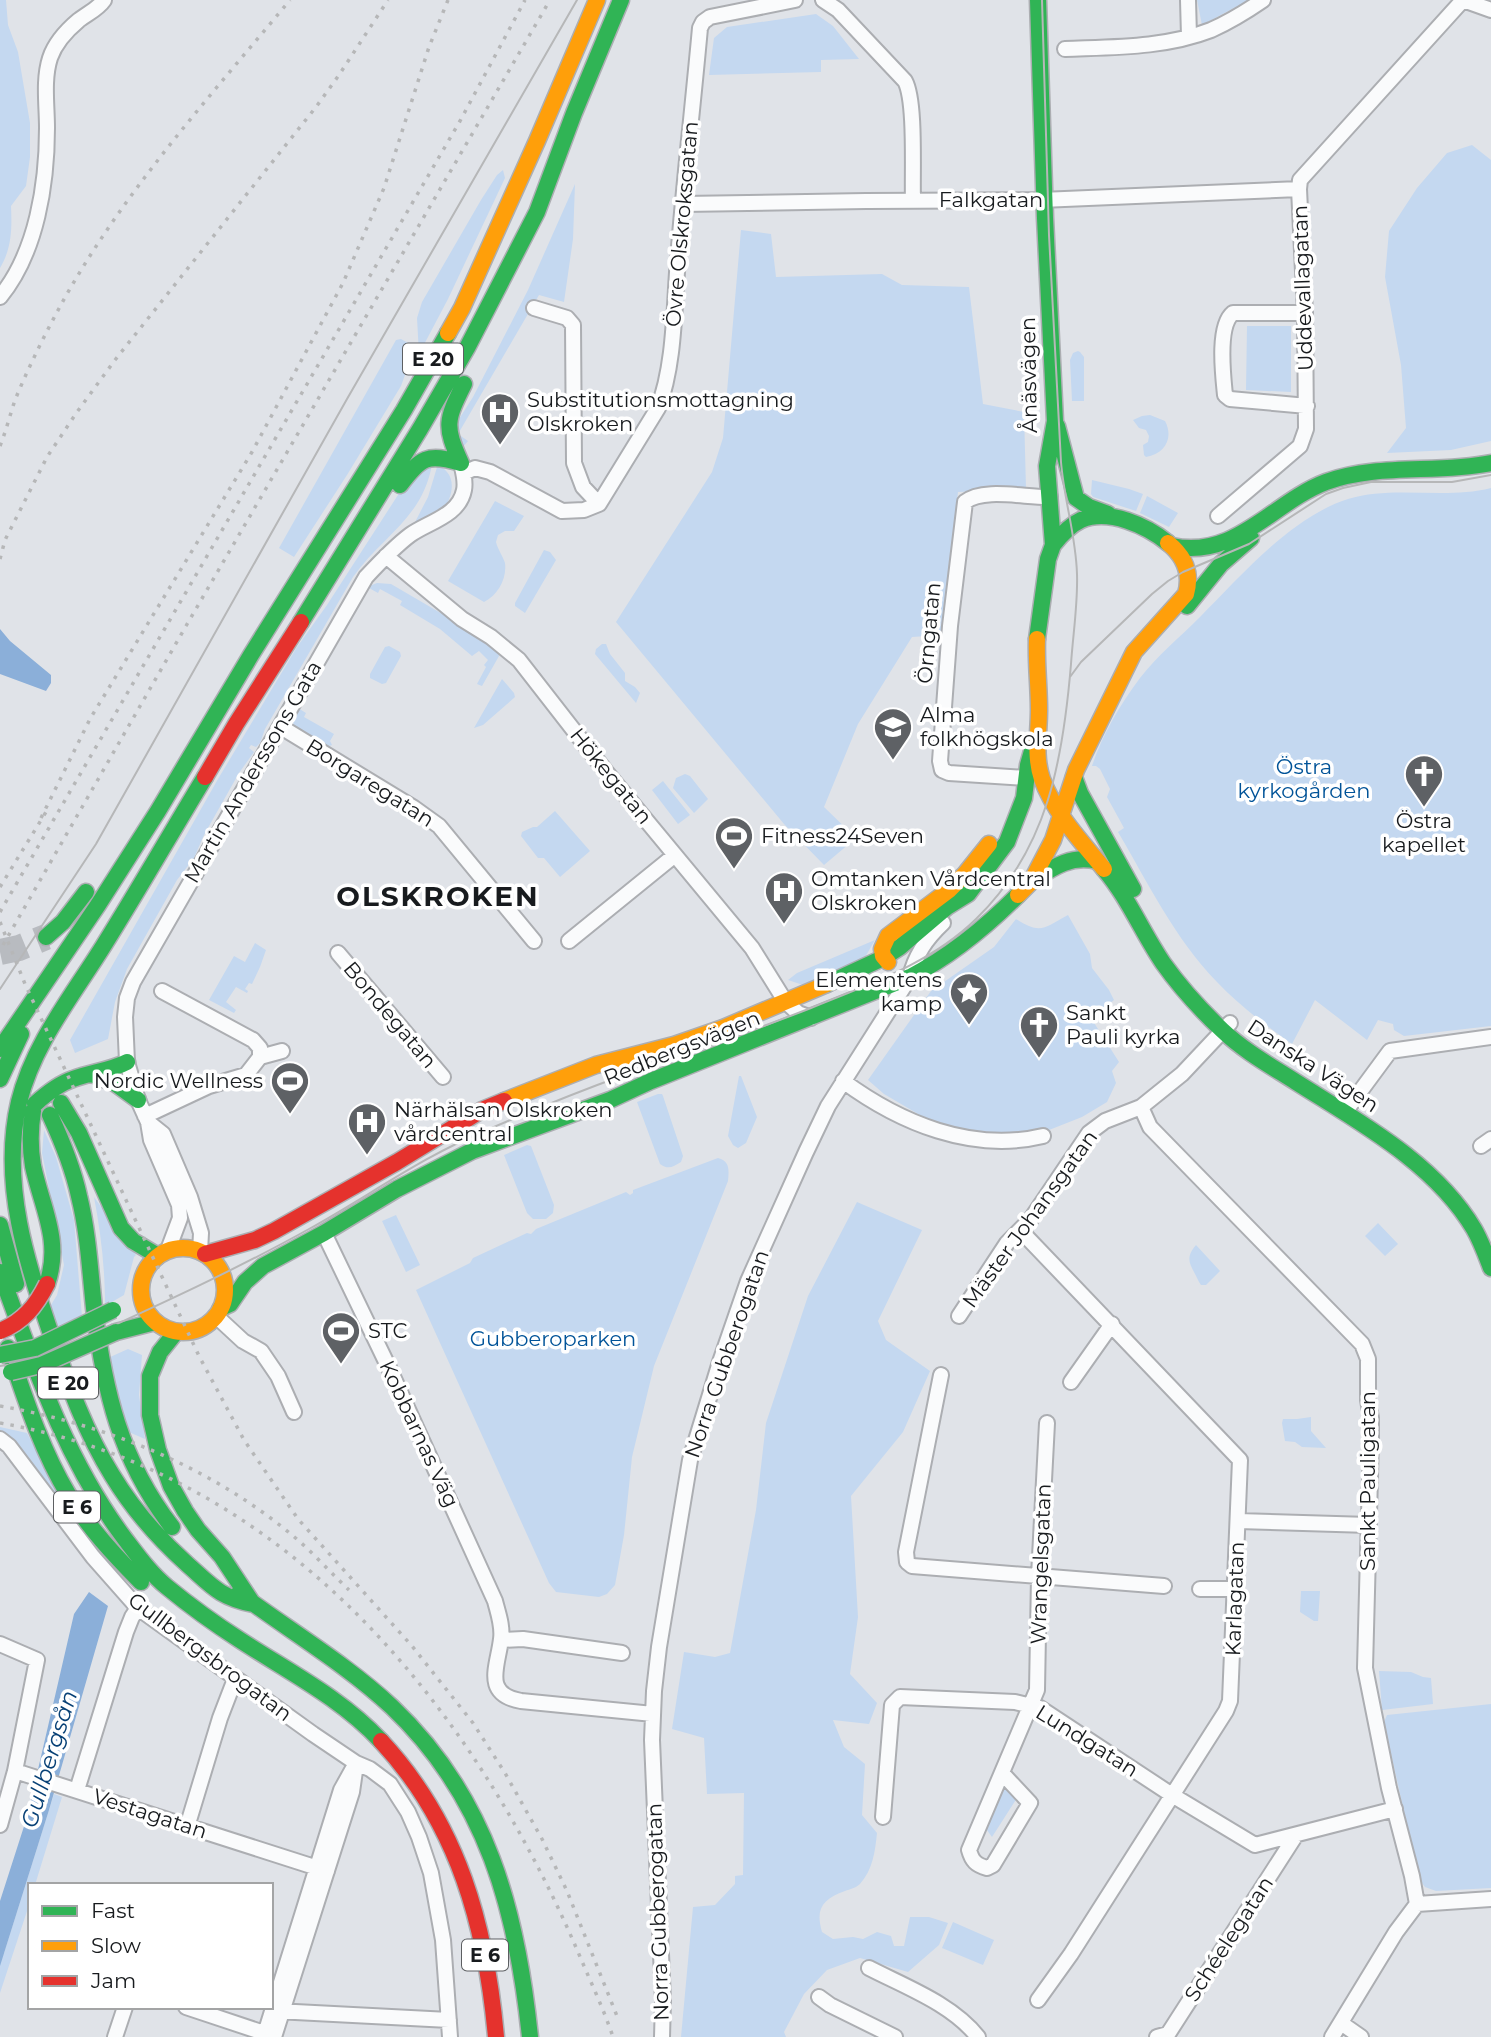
<svg xmlns="http://www.w3.org/2000/svg" width="1491" height="2037" viewBox="0 0 1491 2037" font-family="Montserrat,sans-serif">
<rect width="100%" height="100%" fill="#e0e3e8"/>
<!-- green -->
<path fill="#c4d8f0" d="M0 0H6L8 25 18 52 30 123V157L26 186 11 206C12 228 12 248 0 268Z
M1197 0H1249L1202 25Z
M816 14 833 26 859 59 821 60V72L709 75 714 38 727 27Z
M1472 145 1491 160V441L1451 450 1387 453 1406 428 1401 365 1385 277 1389 231 1417 188 1447 153Z
M503 170 505 178 448 299 419 354 417 318 422 302 481 200 497 175Z
M575 184 573 239 564 302 539 295 458 434 468 441 463 447H457L452 430 473 397 528 290Z
M741 230 771 234 776 277 882 274 902 285 969 287 983 404 1024 412 1026 489 958 492 941 635 912 637 858 724 824 807 856 838 824 865 784 824 616 622 712 472 723 438Z
M1247 326H1291V392L1246 390Z
M401 339 408 343 409 364 401 386 347 475 294 557 279 548 396 340Z
M1078 351 1080 352 1084 357V401H1072L1070 360 1073 353Z
M1150 415 1165 421C1174 438 1165 454 1146 457L1144 455 1143 445 1148 442 1149 436 1146 430 1139 428 1133 420 1142 416Z
M432 464C423 518 382 536 353 577L265 729 260 743 256 747 251 745 249 748 254 752 239 773 204 835 194 858 177 880 127 969 115 1002 108 1039 75 1053 70 1040 218 779 297 647 327 605 407 481Z
M438 464C441 467 445 469 447 472 457 483 450 505 439 513 431 518 421 521 413 526L428 497Z
M1092 480 1129 489 1143 494 1136 511 1093 497 1091 494Z
M1491 488V1026L1404 1036 1394 1030 1393 1024 1378 1020 1367 1040 1315 1000 1292 1044C1265 1025 1240 1006 1217 982 1175 939 1148 883 1118 832L1124 828 1107 797 1110 789 1100 769 1096 766H1092C1102 735 1120 705 1140 678 1157 656 1180 637 1200 617 1241 576 1291 517 1348 499 1394 485 1444 500 1491 488Z
M1147 496 1178 513 1169 527 1140 513Z
M495 501 524 516 514 531H505L498 535 496 542C498 550 503 556 505 563 507 579 498 595 484 602L448 581Z
M544 550 550 552 556 560 525 613 515 606V603Z
M377 583 391 584 480 636 498 651 499 656 482 686 477 684 486 667 484 665 488 660 479 651 472 656 440 629 400 605 402 601 380 589 378 593 369 588 298 708 306 713 304 717 334 734 330 741 332 745 324 748 295 730 293 722 295 710 367 587Z
M602 644H606L610 654 625 673V681L635 687 640 693 636 703 595 654 596 649Z
M389 646 400 652 401 656 386 683 382 684 370 678V674L385 647Z
M502 679 514 693 515 697 483 725 474 728Z
M685 774 690 776 708 799 694 813 673 788 676 778Z
M663 781 690 815 678 824 652 790Z
M555 811 590 851 560 877 544 858H538L521 836 522 832 533 827H537Z
M1068 915 1090 954 1092 968 1109 990 1114 1000 1091 1018 1119 1062 1112 1071 1116 1083 1107 1102 1082 1117 1044 1132 975 1135 925 1118 884 1094 868 1080 931 991 994 947 1016 919C1041 935 1044 928 1068 915Z
M875 940 864 959 803 985 788 980 797 973Z
M255 943 266 950 260 967 252 984 249 983 245 989 248 991 247 993 236 987 226 1002 236 1010 234 1013 209 1000 234 956 245 962Z
M739 1076H741L757 1117 746 1143 738 1148 733 1145 728 1136Z
M658 1094H662L663 1096 683 1156 681 1162C673 1167 668 1170 660 1164L637 1102Z
M44 1130 56 1157 74 1220 82 1317 54 1331 48 1310 57 1295 64 1265 42 1153Z
M527 1145 531 1146 554 1205 553 1213 546 1219H533L527 1213 504 1155Z
M718 1158C730 1161 729 1170 728 1181L654 1366 632 1457 624 1535 615 1585 607 1594 599 1597 556 1592 549 1583 416 1290 470 1263 473 1258 527 1233 531 1234 536 1229 626 1192 630 1195 633 1193V1190Z
M94 1197 136 1255 134 1257 124 1295 105 1306C105 1268 101 1234 94 1197Z
M857 1202 922 1230 878 1321 886 1340 930 1371 903 1432 851 1496 858 1617 850 1674 877 1703 869 1724 833 1720 844 1747 865 1764 862 1815 877 1833C875 1852 873 1869 860 1884 856 1888 850 1889 845 1891 823 1899 815 1908 822 1932L833 1939 853 1937 863 1939 877 1932 891 1936 894 1946H904L910 1917H929L948 1923 939 1945 908 1972 860 1958 827 1970 804 1994 784 2032 786 2037H681L693 1907 715 1905 735 1884V1876L743 1875 744 1793 707 1794 704 1738 672 1729 684 1652 715 1657 730 1653 756 1510 766 1423 808 1296Z
M396 1215 420 1265 406 1272 382 1221Z
M1378 1223 1398 1244 1385 1256 1365 1236Z
M1196 1245 1220 1271 1206 1285H1201L1199 1282C1192 1266 1183 1260 1196 1245Z
M128 1349 142 1355 139 1395 145 1439 124 1430 108 1358Z
M1311 1417V1431L1326 1448 1302 1447 1295 1442 1285 1441 1282 1423 1283 1419H1297Z
M0 1427 27 1433 79 1530 0 1435Z
M1301 1591H1320L1318 1621H1314L1300 1612Z
M1379 1671 1411 1672 1423 1677 1431 1678 1433 1704 1382 1710Z
M1491 1704V1888L1436 1891 1425 1887 1419 1879 1384 1722 1387 1715Z
M1006 1786 1017 1798 992 1837 984 1826 1002 1788Z
M54 1794 62 1797 35 1885H30V1902L0 1993V1952L4 1953Z
M953 1922 994 1940 983 1965 942 1948Z"/>
<!-- water -->
<path fill="#8bafd9" d="M0 629 10 641 51 675V683L46 691 0 674Z
M89 1592 108 1606 49 1810 0 1966V1901L27 1817 74 1614Z"/>
<g fill="none" stroke-linecap="round" stroke-linejoin="round">
<!-- highway-tunnel -->
<path stroke="#b8bbc0" stroke-width="26" stroke-dasharray="26 13" stroke-linecap="butt" d="M0 952 19 948 46 937"/>
<!-- street casing -->
<g stroke="#acaeb2" stroke-width="18">
<path id="street" d="M823 0 838 10 905 81C916 101 912 174 913 200
M1188 0 1189 36
M1463 0 1491 10
M1065 49C1113 47 1165 48 1211 30 1229 22 1247 11 1263 0
M683 204 866 201 1041 200 1299 189
M0 297C37 252 47 183 47 128 47 105 43 80 50 58 55 43 67 30 79 20 88 13 98 9 104 0
M534 308 567 318 573 325 574 463 583 487 599 504
M1305 313H1233C1217 326 1223 375 1225 395L1230 399 1307 406
M464 473 475 468 490 472 562 511 584 510 599 504
M599 504 658 408C675 365 674 305 678 259 684 182 693 105 700 28L703 22 710 17 795 0
M1218 516 1300 446 1306 429 1305 313 1299 189 1300 180 1463 0
M386 556 462 619 491 637 519 660 607 773 752 948 785 1001 798 1013 811 1018
M281 727 414 808 439 826 534 941
M1026 778 949 773 942 770 940 761 950 626 965 502C983 487 1027 498 1050 497
M569 941 675 855
M338 953 443 1077
M1230 1023 1182 1074 1141 1107 1150 1127 1362 1344 1368 1359V1400L1371 1418V1439L1365 1668 1389 1788 1412 1876 1417 1904 1396 1932 1332 2037
M260 1057 282 1051
M843 1081C900 1123 972 1153 1043 1136
M1345 1112 1390 1051 1491 1037
M145 1116 209 1086 246 1075 260 1057V1048L253 1040 162 991
M148 1122 163 1134 190 1197 201 1233 200 1252
M1481 1146 1491 1139
M1020 1230 1240 1460 1230 1701 1226 1711 1071 1954 1038 2000
M324 1233 390 1370 495 1601C498 1613 503 1626 501 1639 498 1666 482 1694 521 1701L653 1714
M168 1250 180 1218 179 1205 151 1140 148 1122 138 1100 127 1062 125 1017 127 998 133 982 366 577C380 562 394 547 410 535 428 522 459 516 464 490 466 481 463 472 461 463
M216 1316 243 1341 261 1351 278 1376 294 1412
M959 1316 1007 1243 1031 1219 1089 1133 1105 1121 1141 1107
M941 1375 906 1552 907 1562 912 1566 1164 1586
M1071 1382 1112 1324
M0 1439 9 1446 93 1557 138 1608 313 1734 356 1763 370 1769 390 1784 408 1812 419 1837 431 1873 443 1940 450 2037
M1238 1521 1369 1525
M1200 1589H1234
M501 1640 523 1639 622 1653
M0 1644 37 1660 15 1771 0 1825
M15 1771 327 1871
M1002 1773 1030 1803 993 1865 987 1868C976 1865 972 1861 969 1850L1037 1690 1039 1576 1047 1423
M77 1790 126 1632 132 1617 138 1608
M883 1817 892 1705 900 1697 1015 1702 1040 1708 1172 1795 1255 1845 1395 1809
M187 1827 220 1718 235 1679
M1417 1904 1491 1899
M869 1968C906 1987 952 2004 978 2037
M819 1997 830 2005 895 2037
M186 2007 273 2036
M276 2011 449 2020
M1341 2023 1361 2037
M115 2037 125 2007
M264 2037 341 1790 356 1763
M274 2037 352 1792 355 1771
M662 2037 663 2001 652 1740 654 1691 659 1647 690 1460 720 1362 748 1281 806 1152 828 1106 910 977C915 955 926 939 943 923
M1157 2037 1168 2034 1296 1835"/>
</g>
<!-- fast casing -->
<g stroke="#acaeb2" stroke-width="19">
<path id="fast" d="M1057 426 1076 498 1089 507 1108 514
M461 463C444 426 446 420 464 384
M400 485C421 457 427 453 461 463
M1053 545C1061 535 1070 525 1081 520 1109 508 1147 526 1168 543
M1172 546C1235 560 1273 502 1326 482 1379 463 1436 474 1491 463
M1187 606 1221 564 1251 538
M301 622 420 429 467 348 537 212 574 113 621 0
M1037 639 1048 559 1053 545 1047 466 1055 421 1045 218 1038 0
M205 777C171 833 139 889 104 945 73 995 33 1044 19 1102 0 1182 27 1265 53 1340 69 1386 86 1433 112 1475 132 1508 158 1538 187 1564 212 1586 219 1597 253 1604
M1074 777 1080 793 1133 889
M1104 869C1128 897 1142 932 1163 963 1180 987 1201 1010 1222 1030 1244 1051 1271 1066 1296 1082 1359 1122 1435 1163 1474 1229 1481 1241 1486 1255 1491 1268
M1035 879C1055 866 1072 855 1097 861
M46 937 63 922 86 892
M827 984 883 958 900 947 947 907 968 894 1007 842 1024 798 1028 765 1032 751
M0 1049 98 905 158 811 251 655 404 410 448 333
M92 1074 116 1084 138 1100
M0 1079 21 1034
M61 1103 79 1133 121 1228 133 1241 158 1256
M35 1104C46 1094 58 1084 73 1079 91 1072 110 1071 127 1062
M33 1111C30 1129 30 1148 33 1166 42 1208 62 1241 47 1284
M50 1115C62 1141 73 1168 79 1196 88 1232 90 1270 94 1308 104 1390 120 1460 172 1527
M0 1225 16 1284
M0 1272C34 1365 65 1459 125 1539 138 1556 151 1574 167 1587 190 1606 215 1624 240 1640 289 1672 341 1698 381 1741
M221 1308 230 1304 245 1282 263 1266 324 1233 397 1189 472 1151 610 1100 651 1081 910 977C951 956 985 928 1018 895
M116 1332 155 1322
M176 1332 160 1352 150 1376V1415L158 1450 171 1486 185 1511 198 1530 222 1557 253 1604
M8 1348C25 1398 41 1449 68 1494 88 1527 114 1555 141 1582
M239 1593C290 1631 346 1664 392 1707 487 1797 517 1911 530 2037"/>
</g>
<!-- slow casing -->
<g stroke="#acaeb2" stroke-width="19">
<path id="slow" d="M448 333 462 308 537 141 597 0
M1037 639C1036 663 1039 686 1039 710 1039 734 1034 756 1042 779 1055 814 1081 841 1104 869
M1018 895 1031 882 1053 840 1076 770 1134 652 1186 594C1192 573 1184 556 1168 543
M888 962 883 956 882 949 888 936 949 890 965 874 989 844
M504 1101 596 1065 674 1045 723 1028 827 984
M141 1290a42 42 0 1 1 84 0a42 42 0 1 1-84 0Z"/>
</g>
<!-- jam casing -->
<g stroke="#acaeb2" stroke-width="19">
<path id="jam" d="M205 777 236 724 301 622
M205 1254 255 1240 274 1231 397 1162 482 1110 504 1101
M381 1741C459 1825 486 1927 496 2037"/>
</g>
<!-- street -->
<use href="#street" stroke="#fafbfc" stroke-width="14"/>
<!-- fast -->
<use href="#fast" stroke="#30b455" stroke-width="16"/>
<!-- slow -->
<use href="#slow" stroke="#ff9f0a" stroke-width="16"/>
<!-- jam -->
<use href="#jam" stroke="#e5322d" stroke-width="16"/>
<!-- tram -->
<path stroke="#b6b7b8" stroke-width="2" d="M1070 677 1081 662 1152 594 1168 581 1183 572 1249 544 1326 494 1343 488 1371 482H1452L1491 475
M0 989 96 844 347 399 577 0
M0 1366 27 1362 58 1351C143 1312 228 1274 309 1229 369 1196 423 1156 487 1130 533 1110 580 1091 627 1074 689 1053 750 1032 811 1008 869 984 930 964 976 919 1048 849 1063 760 1071 664 1073 634 1078 604 1077 574 1076 536 1064 500 1061 462L1049 235 1042 0"/>
<!-- rail -->
<path stroke="#b6b7b8" stroke-width="3.5" stroke-dasharray="3.5 7" stroke-linecap="butt" d="M0 446C6 431 10 415 15 400 27 371 41 342 56 314 117 199 207 100 290 0
M0 559 5 540 47 457 77 412 115 360 316 107 339 75 388 0
M41 818 90 719 252 452 343 283 384 188 429 47 448 0
M0 887 46 812
M0 912 460 121 525 0
M0 922 25 984 199 1356 244 1440 298 1519 412 1646 473 1723 505 1773 542 1839 567 1891 617 2016
M3 945 186 626 550 0
M0 1406C108 1425 215 1468 299 1541 316 1556 332 1574 349 1590
M0 1423C285 1473 473 1704 581 1959 592 1985 604 2010 613 2037"/>
<!-- fast-bridge casing -->
<g stroke="#acaeb2" stroke-width="19" stroke-linecap="butt">
<path id="fast-bridge" d="M0 1355 35 1348 113 1310
M11 1372 41 1365 116 1332"/>
</g>
<!-- jam-bridge casing -->
<g stroke="#acaeb2" stroke-width="19" stroke-linecap="butt">
<path id="jam-bridge" d="M0 1331C23 1322 36 1306 47 1284"/>
</g>
<!-- fast-bridge -->
<use href="#fast-bridge" stroke="#30b455" stroke-width="16"/>
<!-- jam-bridge -->
<use href="#jam-bridge" stroke="#e5322d" stroke-width="16"/>
</g>
<!-- icons -->
<defs>
<g id="hospital-pin" transform="scale(2.0125)"><path d="M0 17L-7.5 6A9.5 9.5 0 1 1 7.5 6Z" fill="#5e6165" stroke="#fff"/><path d="M-5-5h3v3.5h4V-5h3V5h-3V1.5h-4V5h-3Z" fill="#fff"/></g>
<g id="university-pin" transform="scale(2.0125)"><path d="M0 17L-7.5 6A9.5 9.5 0 1 1 7.5 6Z" fill="#5e6165" stroke="#fff"/><path d="M0-5L7-2L0 1L-7-2ZM-4 1L0 2.5L4 1V4Q0 6-4 4Z" fill="#fff"/></g>
<g id="church-pin" transform="scale(2.0125)"><path d="M0 17L-7.5 6A9.5 9.5 0 1 1 7.5 6Z" fill="#5e6165" stroke="#fff"/><path d="M-1.2-6h2.4v3.5h3.3v2.4h-3.3V6h-2.4V-.1h-3.3v-2.4h3.3Z" fill="#fff"/></g>
<g id="stadium-pin" transform="scale(2.0125)"><path d="M0 17L-7.5 6A9.5 9.5 0 1 1 7.5 6Z" fill="#5e6165" stroke="#fff"/><path d="M0-5a6.5 5 0 1 0 0 10a6.5 5 0 1 0 0-10ZM-3.5-1.8h7v3.6h-7Z" fill="#fff"/></g>
<g id="sight-pin" transform="scale(2.0125)"><path d="M0 17L-7.5 6A9.5 9.5 0 1 1 7.5 6Z" fill="#5e6165" stroke="#fff"/><path d="M0-6L1.8-2.2L6-1.7L2.9 1.2L3.7 5.4L0 3.3L-3.7 5.4L-2.9 1.2L-6-1.7L-1.8-2.2Z" fill="#fff"/></g>
</defs>
<g fill-rule="evenodd">
<use href="#hospital-pin" x="500" y="412"/>
<use href="#university-pin" x="893" y="727"/>
<use href="#church-pin" x="1424" y="774"/>
<use href="#stadium-pin" x="734" y="836"/>
<use href="#hospital-pin" x="784" y="891"/>
<use href="#sight-pin" x="969" y="992"/>
<use href="#church-pin" x="1039" y="1025"/>
<use href="#stadium-pin" x="290" y="1081"/>
<use href="#hospital-pin" x="367" y="1122"/>
<use href="#stadium-pin" x="341" y="1331"/>
</g>
<g text-anchor="middle" stroke-width="7" stroke-linejoin="round" paint-order="stroke">
<!-- shield labels -->
<g fill="#fff" stroke="#5d5f62" stroke-width="2">
<rect x="403" y="343.5" width="60" height="31" rx="5"/>
<rect x="38" y="1367.5" width="60" height="31" rx="5"/>
<rect x="54" y="1491.5" width="46" height="31" rx="5"/>
<rect x="462" y="1939.5" width="46" height="31" rx="5"/>
</g>
<g font-size="19" font-weight="bold" fill="#181b1e">
<text x="433" y="366">E 20</text>
<text x="68" y="1390">E 20</text>
<text x="77" y="1514">E 6</text>
<text x="485" y="1962">E 6</text>
</g>
<!-- street labels -->
<g font-size="21" fill="#181b1e" stroke="#fff">
<text x="991" y="207">Falkgatan</text>
<text transform="translate(682 224) rotate(-85)" y="7">Övre Olskroksgatan</text>
<text transform="translate(1303 288) rotate(-92)" y="7">Uddevallagatan</text>
<text transform="translate(1029 375) rotate(-91)" y="7">Ånäsvägen</text>
<text transform="translate(929 633) rotate(-85)" y="7">Örngatan</text>
<text transform="translate(253 772) rotate(-60)" y="7">Martin Anderssons Gata</text>
<text transform="translate(611 776) rotate(51)" y="7">Hökegatan</text>
<text transform="translate(370 783) rotate(32)" y="7">Borgaregatan</text>
<text transform="translate(390 1015) rotate(50)" y="7">Bondegatan</text>
<text transform="translate(682 1048) rotate(-22)" y="7">Redbergsvägen</text>
<text transform="translate(1313 1066) rotate(33)" y="7">Danska Vägen</text>
<text transform="translate(1030 1219) rotate(-54)" y="7">Mäster Johansgatan</text>
<text transform="translate(727 1354) rotate(-71)" y="7">Norra Gubberogatan</text>
<text transform="translate(419 1434) rotate(65)" y="7">Kobbarnas Väg</text>
<text transform="translate(1368 1481) rotate(-90)" y="7">Sankt Pauligatan</text>
<text transform="translate(1041 1564) rotate(-88)" y="7">Wrangelsgatan</text>
<text transform="translate(1235 1599) rotate(-88)" y="7">Karlagatan</text>
<text transform="translate(210 1657) rotate(37)" y="7">Gullbergsbrogatan</text>
<text transform="translate(1087 1741) rotate(32)" y="7">Lundgatan</text>
<text transform="translate(150 1814) rotate(18)" y="7">Vestagatan</text>
<text transform="translate(658 1912) rotate(-92)" y="7">Norra Gubberogatan</text>
<text transform="translate(1229 1939) rotate(-57)" y="7">Schéelegatan</text>
</g>
<!-- poi labels -->
<g font-size="21" fill="#181b1e" stroke="#fff" text-anchor="start">
<text x="527" y="407">Substitutionsmottagning<tspan x="527" dy="24">Olskroken</tspan></text>
<text x="920" y="722">Alma<tspan x="920" dy="24">folkhögskola</tspan></text>
<text x="1424" y="828" text-anchor="middle">Östra<tspan x="1424" dy="24">kapellet</tspan></text>
<text x="761" y="843">Fitness24Seven</text>
<text x="811" y="886">Omtanken Vårdcentral<tspan x="811" dy="24">Olskroken</tspan></text>
<text x="942" y="987" text-anchor="end">Elementens<tspan x="942" dy="24">kamp</tspan></text>
<text x="1066" y="1020">Sankt<tspan x="1066" dy="24">Pauli kyrka</tspan></text>
<text x="263" y="1088" text-anchor="end">Nordic Wellness</text>
<text x="394" y="1117">Närhälsan Olskroken<tspan x="394" dy="24">vårdcentral</tspan></text>
<text x="368" y="1338">STC</text>
</g>
<!-- park labels -->
<g font-size="21" fill="#015398" stroke="#fff">
<text x="1304" y="774">Östra<tspan x="1304" dy="24">kyrkogården</tspan></text>
<text x="553" y="1346">Gubberoparken</text>
</g>
<!-- water labels -->
<g font-size="23" font-style="italic" fill="#084176" stroke="#fff">
<text transform="translate(49 1759) rotate(-73)" y="8">Gullbergsån</text>
</g>
<!-- district labels -->
<g font-size="28" font-weight="bold" letter-spacing="2" fill="#181b1e" stroke="#fff">
<text x="438" y="906">OLSKROKEN</text>
</g>
</g>
<!-- legend -->
<rect x="28" y="1883" width="245" height="126" fill="#ffffff" stroke="#a3a4a5" stroke-width="2"/>
<rect x="42" y="1906" width="35" height="10" fill="#30b455" stroke="#a3a4a5" stroke-width="2"/>
<text x="91" y="1918" font-size="21" fill="#181b1e">Fast</text>
<rect x="42" y="1941" width="35" height="10" fill="#ff9f0a" stroke="#a3a4a5" stroke-width="2"/>
<text x="91" y="1953" font-size="21" fill="#181b1e">Slow</text>
<rect x="42" y="1976" width="35" height="10" fill="#e5322d" stroke="#a3a4a5" stroke-width="2"/>
<text x="91" y="1988" font-size="21" fill="#181b1e">Jam</text>
</svg>
